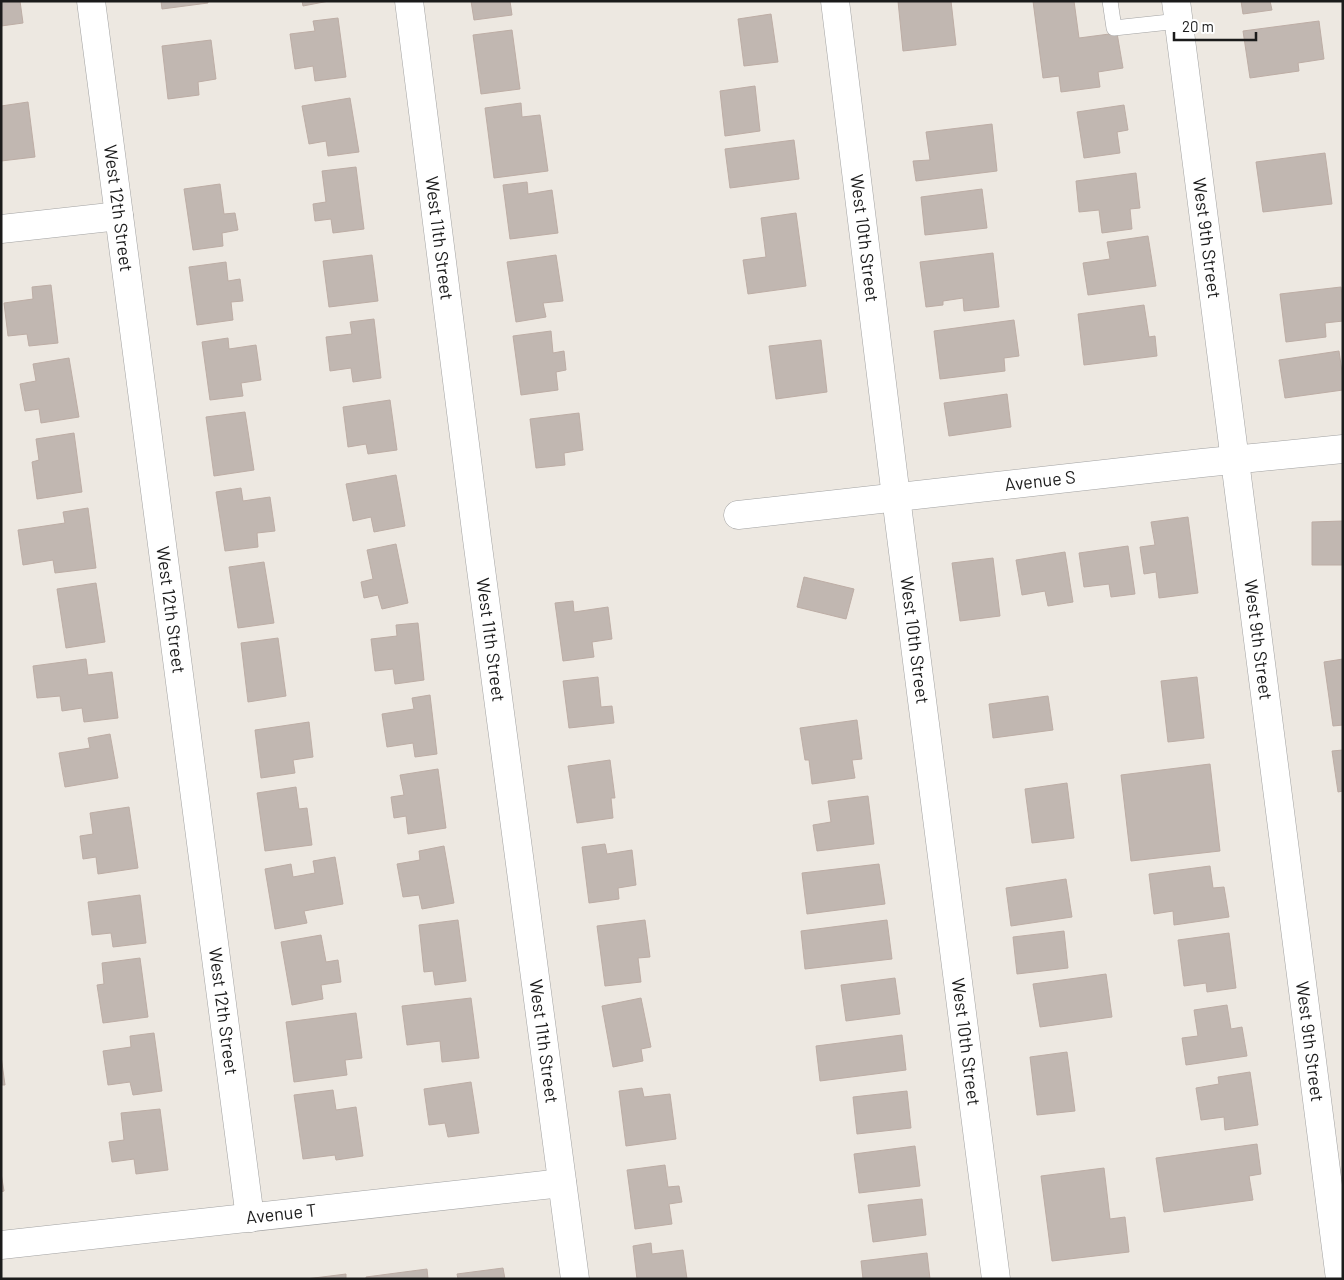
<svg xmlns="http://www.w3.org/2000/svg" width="1344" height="1280" viewBox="0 0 1344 1280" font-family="Barlow,sans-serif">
<rect width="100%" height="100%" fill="#ede8e1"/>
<!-- building -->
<path fill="#c1b7b1" stroke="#bdada5" d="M1 1H20L23 23 1 26Z
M161 1H208V3L162 9Z
M302 1H329L303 6Z
M471 1H510L512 15 474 20Z
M898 1H951L956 45 903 51Z
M1033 1H1074L1079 38 1117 33 1123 68 1098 72 1100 87 1061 92 1059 76 1043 78Z
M1241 1H1270L1272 10 1243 14Z
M771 14 778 62 744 66 738 19Z
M338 18 346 77 315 81 313 66 295 69 290 34 315 31 313 21Z
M1319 21 1324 59 1298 63 1299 71 1250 78 1243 31Z
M512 30 520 89 481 94 473 35Z
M211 40 216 79 198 82 199 95 168 99 162 46Z
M755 86 760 131 725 136 720 91Z
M350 98 359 152 328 156 326 141 309 144 302 106Z
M28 102 35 157 1 161V106Z
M521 103 522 117 540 115 548 171 494 178 485 108Z
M1124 105 1128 130 1117 132 1120 153 1084 158 1077 112Z
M992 124 997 171 916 181 913 161 930 160 926 132Z
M794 140 799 179 730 188 725 149Z
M1325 153 1332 204 1263 212 1256 162Z
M356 167 364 229 333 233 331 219 315 221 313 204 326 202 322 171Z
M1136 173 1140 208 1130 209 1132 229 1102 233 1099 210 1079 212 1076 181Z
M527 182 528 194 552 190 558 233 510 239 503 185Z
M220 184 224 214 235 213 238 230 222 233 223 246 193 250 184 189Z
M982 189 987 228 925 235 921 197Z
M796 213 806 286 748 294 743 260 766 257 761 218Z
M1148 236 1156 286 1088 295 1083 263 1110 259 1107 242Z
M993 253 999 307 964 311 963 298 943 301V305L926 307 920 262Z
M372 255 378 301 329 307 323 261Z
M556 255 563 301 543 303 546 317 516 322 507 262Z
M226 262 228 281 240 279 243 301 231 302 233 320 197 325 189 267Z
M51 285 58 343 29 346 27 334 8 336 4 303 33 299 32 287Z
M1341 287 1343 305V321L1325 323 1326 337 1286 342 1280 294Z
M1144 305 1149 337 1155 336 1157 356 1084 365 1078 314Z
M374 319 381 378 353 382 351 368 330 371 326 337 352 334 350 322Z
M1014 320 1019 356 1004 358 1005 371 940 379 934 331Z
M551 331 553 353 564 351 566 370 556 372 558 390 521 395 513 336Z
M228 338 229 349 256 345 261 380 241 383 243 396 210 400 202 342Z
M821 340 827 392 776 399 769 346Z
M1339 351 1343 379V390L1285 398 1279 360Z
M69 358 79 417 41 423 39 409 25 411 20 384 36 381 33 364Z
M1007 394 1011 427 949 436 944 403Z
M390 400 397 450 368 454 366 444 348 447 343 407Z
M245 412 254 470 214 476 206 417Z
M579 413 583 450 564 453 565 465 536 468 530 419Z
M74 433 82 492 37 499 32 462 39 460 36 439Z
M396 475 405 526 374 532 371 517 353 521 346 484Z
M241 488 243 501 270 497 275 531 257 533 258 547 225 551 216 492Z
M88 508 96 568 55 573 53 560 23 565 18 530 65 523 63 512Z
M1188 517 1198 593 1159 598 1156 572 1144 574 1140 547 1155 545 1151 522Z
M1343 521V565H1312V522Z
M396 544 408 603 382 609 378 595 364 598 361 582 373 579 367 550Z
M1128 546 1135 594 1111 597 1109 584 1084 587 1079 553Z
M1065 552 1073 602 1048 606 1045 591 1022 595 1016 560Z
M993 558 1000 616 960 621 952 563Z
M264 562 274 623 238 628 229 567Z
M804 577 854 589 846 619 797 607Z
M96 583 105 642 66 648 57 589Z
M573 601 574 612 608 607 612 639 592 642 594 657 563 661 555 603Z
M418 623 424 680 395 684 393 669 375 671 371 639 397 636 396 625Z
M278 638 286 696 248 702 241 643Z
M86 659 88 675 112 672 118 718 84 722 82 708 62 711 60 696 37 698 33 666Z
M1343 659V725L1333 726 1324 662Z
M598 677 601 707 612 706 614 723 569 728 563 681Z
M1197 677 1204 738 1168 742 1161 681Z
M430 695 437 754 415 757 413 743 387 747 382 714 414 709 412 698Z
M1048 696 1053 730 993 738 989 704Z
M857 720 862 759 852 760 855 778 812 784 809 760H805L800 728Z
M309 722 313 757 293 760 295 773 261 778 255 730Z
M110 734 118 778 65 787 59 753 90 748 88 738Z
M1343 750V791L1338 792 1332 751Z
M610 760 615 798H611L613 818 577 823 568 766Z
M1210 764 1220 851 1131 861 1121 775Z
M438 769 446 828 408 834 406 816 394 818 391 797 404 795 400 775Z
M1067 783 1074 838 1032 843 1025 789Z
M296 787 299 809 307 808 312 845 265 851 257 793Z
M868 796 874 844 817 851 813 825 831 822 828 801Z
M129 807 138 868 98 874 96 857 83 859 80 836 93 834 90 813Z
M605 844 607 854 632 850 636 885 618 888 619 899 589 903 582 847Z
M444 846 454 903 422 909 419 895 403 897 397 864 420 860 419 851Z
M335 857 343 904 304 911 307 923 275 929 265 869 291 864 293 877 315 873 313 861Z
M879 864 885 904 807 914 802 873Z
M1210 866 1213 888 1224 887 1229 917 1174 925 1173 911 1154 914 1149 874Z
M1066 879 1072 917 1011 926 1006 888Z
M140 895 146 943 113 947 111 933 92 935 88 902Z
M458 920 466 981 435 985 433 971 424 972 419 925Z
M645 920 650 957 638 958 641 982 605 986 597 926Z
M887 920 892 959 805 969 801 931Z
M1064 931 1068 968 1017 974 1013 937Z
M1229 933 1236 988 1207 992 1206 983 1184 986 1178 940Z
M321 935 326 962 338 960 341 982 321 985 323 999 292 1005 281 942Z
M140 958 148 1017 103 1023 97 985 104 984 102 963Z
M1106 974 1112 1017 1040 1027 1033 984Z
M895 978 900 1014 846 1021 841 985Z
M471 998 479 1058 442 1062 440 1041 407 1045 402 1006Z
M641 998 651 1047 641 1049 643 1061 613 1067 602 1006Z
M1227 1005 1231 1029 1242 1027 1247 1056 1186 1065 1182 1038 1198 1036 1194 1010Z
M356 1013 362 1058 345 1060 347 1075 294 1082 286 1022Z
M154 1033 162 1091 133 1095 130 1082 108 1085 103 1051 131 1047 130 1036Z
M902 1035 906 1070 820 1081 816 1046Z
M1067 1052 1075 1111 1037 1115 1030 1057Z
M1 1056 5 1085H1Z
M1250 1072 1258 1125 1225 1130 1224 1117 1201 1120 1196 1088 1219 1084 1218 1077Z
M471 1082 479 1133 448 1137 445 1123 429 1125 424 1089Z
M642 1088 644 1097 670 1094 676 1139 626 1146 619 1091Z
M333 1090 336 1110 356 1107 363 1156 336 1160 335 1155 303 1159 294 1095Z
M907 1091 911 1128 857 1134 853 1097Z
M160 1109 168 1170 136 1174 134 1159 112 1162 109 1142 124 1140 121 1113Z
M1257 1144 1261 1174 1249 1176 1253 1200 1164 1212 1156 1158Z
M915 1146 920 1186 859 1193 854 1154Z
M665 1165 668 1187 679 1186 682 1202 669 1204 672 1224 635 1229 627 1170Z
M1104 1168 1110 1219 1125 1217 1129 1252 1052 1261 1041 1176Z
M1 1173 4 1191 1 1192Z
M922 1199 926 1235 873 1242 868 1205Z
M651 1243 652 1254 683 1250 687 1279H637L633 1246Z
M927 1253 930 1279H863L861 1261Z
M503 1268 505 1279H458L457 1274Z
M427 1269 428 1279H366V1277Z
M346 1274V1279H306Z"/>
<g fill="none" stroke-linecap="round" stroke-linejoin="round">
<!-- service casing -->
<g stroke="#a2a2a2" stroke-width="16">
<path id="service" d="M1110 1 1114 28 1179 21"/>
</g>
<!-- minor casing -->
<g stroke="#a2a2a2" stroke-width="29">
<g id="minor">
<path id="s1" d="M91 1 250 1218"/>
<path id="s2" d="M409 1 477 539 575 1279"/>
<path id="s3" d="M835 1 896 497 996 1279"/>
<path id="s4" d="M1176 1 1340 1279"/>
<path d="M1 229 119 216"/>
<path id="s5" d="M738 515 1202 463 1343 449"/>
<path id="s6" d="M1 1245 562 1183"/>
</g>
</g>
<!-- service -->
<use href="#service" stroke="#fff" stroke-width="15"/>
<!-- minor -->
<use href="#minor" stroke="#fff" stroke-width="28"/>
</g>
<g text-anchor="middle" stroke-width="5" stroke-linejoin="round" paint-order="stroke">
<!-- street labels -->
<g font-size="18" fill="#1b1b1b" stroke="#fff">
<text dy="6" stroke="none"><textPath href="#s1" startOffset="209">West 12th Street</textPath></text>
<text dy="6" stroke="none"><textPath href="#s2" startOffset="239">West 11th Street</textPath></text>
<text dy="6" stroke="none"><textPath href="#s3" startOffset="239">West 10th Street</textPath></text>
<text dy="6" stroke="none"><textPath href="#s4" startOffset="239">West 9th Street</textPath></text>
<text dy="6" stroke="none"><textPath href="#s5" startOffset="304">Avenue S</textPath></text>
<text dy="6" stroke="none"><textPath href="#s1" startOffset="614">West 12th Street</textPath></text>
<text dy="6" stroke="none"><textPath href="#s2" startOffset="644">West 11th Street</textPath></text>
<text dy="6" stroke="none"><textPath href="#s3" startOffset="644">West 10th Street</textPath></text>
<text dy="6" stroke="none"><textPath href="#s4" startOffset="644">West 9th Street</textPath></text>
<text dy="6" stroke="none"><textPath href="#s1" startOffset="1019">West 12th Street</textPath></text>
<text dy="6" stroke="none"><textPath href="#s2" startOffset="1049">West 11th Street</textPath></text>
<text dy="6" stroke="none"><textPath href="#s3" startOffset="1049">West 10th Street</textPath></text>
<text dy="6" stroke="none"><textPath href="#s4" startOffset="1049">West 9th Street</textPath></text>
<text dy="6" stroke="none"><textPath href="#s6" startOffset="282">Avenue T</textPath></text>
</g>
</g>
<!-- border -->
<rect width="1344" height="1280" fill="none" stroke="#1b1b1b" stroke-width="5"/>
<!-- scale -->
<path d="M1174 32v8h82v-8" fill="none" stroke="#1b1b1b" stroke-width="2.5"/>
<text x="1182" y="32" font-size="15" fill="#1b1b1b" stroke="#ffffff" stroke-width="4" paint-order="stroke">20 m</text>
</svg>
